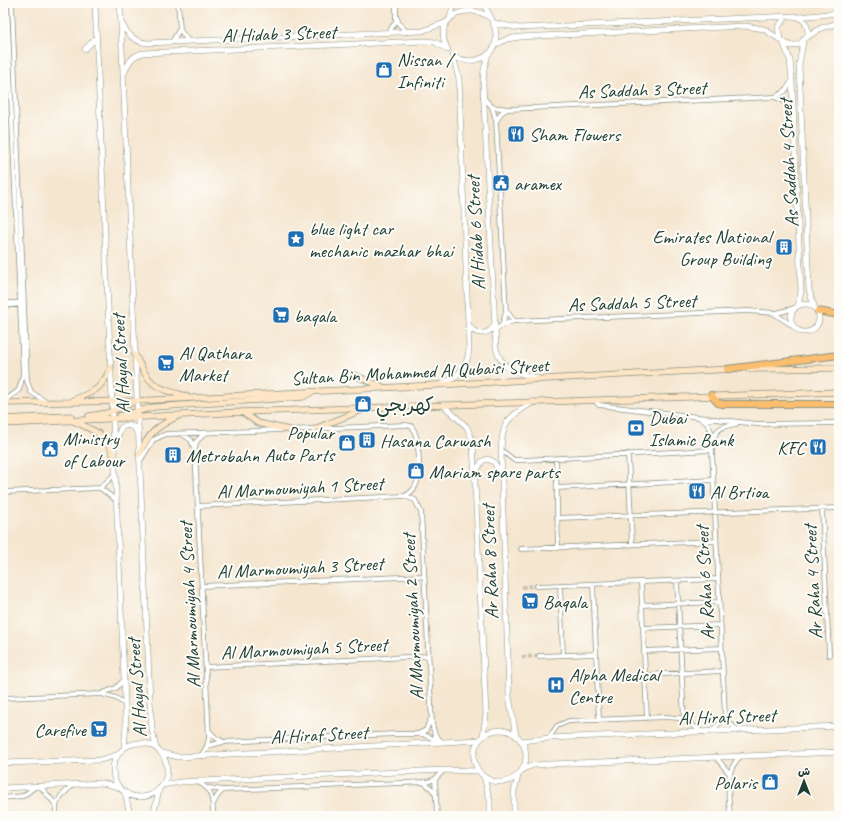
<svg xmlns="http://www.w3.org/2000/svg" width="842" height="819" viewBox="0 0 842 819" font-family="Caveat,'Playpen Sans Arabic',sans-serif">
<rect width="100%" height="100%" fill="#fdfcf7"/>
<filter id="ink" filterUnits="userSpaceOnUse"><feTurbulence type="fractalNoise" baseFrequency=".025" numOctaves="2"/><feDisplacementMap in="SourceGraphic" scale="8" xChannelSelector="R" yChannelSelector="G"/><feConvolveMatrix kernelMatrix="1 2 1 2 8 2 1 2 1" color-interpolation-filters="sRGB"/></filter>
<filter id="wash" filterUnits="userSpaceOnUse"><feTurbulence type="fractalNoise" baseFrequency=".012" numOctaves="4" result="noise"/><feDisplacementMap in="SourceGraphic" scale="16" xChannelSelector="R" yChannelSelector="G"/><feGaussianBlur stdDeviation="0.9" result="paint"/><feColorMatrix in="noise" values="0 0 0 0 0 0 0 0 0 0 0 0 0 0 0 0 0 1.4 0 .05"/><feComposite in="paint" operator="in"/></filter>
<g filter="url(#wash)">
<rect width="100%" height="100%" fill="#f5e6d0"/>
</g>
<g filter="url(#ink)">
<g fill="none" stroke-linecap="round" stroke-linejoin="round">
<!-- minor-tunnel -->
<path stroke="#cac4b1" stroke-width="4" stroke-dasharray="4 2" stroke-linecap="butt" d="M522 587 537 586
M522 657 539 656"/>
<!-- minor casing -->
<g stroke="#8a9282" stroke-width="5.5">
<path id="minor" d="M12 3 27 381 31 392 46 402
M178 3 180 30 188 41
M397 18 399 24 407 32
M389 32 396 21V3
M172 42 179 30
M483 97 492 107 496 120 506 312 502 325
M776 97 785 91 792 81
M492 107 509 109 775 97 786 102 793 107
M497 120 501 113 507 109
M3 303H22
M3 306 22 304
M506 310 514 321
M775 314 793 326
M495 331 502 325 514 321 747 311 777 313 795 308
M594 400 599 405 756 424 839 423
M3 402 19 390 23 375 7 3
M700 418 707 423 711 431 725 715 728 722 739 731
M287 430 406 425 411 426C419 434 421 471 417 482 415 489 411 493 405 496
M182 434 191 440 194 448
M713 442C715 428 723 426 736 424
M501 450 514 460H524L711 450
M628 454 632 544
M556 458 558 548
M140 461 153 440 166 434 281 430
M100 488 115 474
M557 488 713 480
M3 492 100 488 116 500
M198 506 404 496 415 500 421 512 432 724 435 735 442 742
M822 508 829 655
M557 518 839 508
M521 549 716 541
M677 581 684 719
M641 582 647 718
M593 584 599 720
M560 585 563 655
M202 586 423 576
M537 586 718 579
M642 605 719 602
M643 628 720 625
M644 651 721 648
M539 656 596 654
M206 667 428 656
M645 675 722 671
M103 693 116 688 124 680
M3 698 102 694 116 698 125 704
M209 731 216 738 222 741
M711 731 720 723 725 715
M418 734 426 730 430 720
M549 738 557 726 569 721 665 717 679 718 684 719 702 732
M207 746 223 742 396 734H422L439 741
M201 756 207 746 209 738 195 450 196 442 205 433
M715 756 729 773
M197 782C213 788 213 801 213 816
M423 782 431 788 435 794
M40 786 56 805V816
M209 788 223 790 427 782 435 779
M3 798 23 796 35 787
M213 804 218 795 223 790
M56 805 61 796 73 785
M437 816 435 779 444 770
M730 816C729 794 723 770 742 755"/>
</g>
<!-- tertiary casing -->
<g stroke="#8a9282" stroke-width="6">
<path id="tertiary" d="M95 3 126 725 124 748
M120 3 150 701 152 730 156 748
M798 17 839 13
M450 18 454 3
M121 22C127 34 134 42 148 43L422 31 447 22
M494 23 519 28 794 16C804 18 808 25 808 34L800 44 791 46 780 40 778 27 786 17
M806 38 821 28 839 23
M803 42 799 65 809 290 814 306
M784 44 790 60 792 81 801 291 798 306
M495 45 507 39 520 37 745 26 764 29 779 39
M447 48C432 19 467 0 490 18
M85 49 96 38
M488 54 484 69 483 84 496 348C501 370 518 373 537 378
M453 56C471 67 497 58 496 35 496 24 488 13 483 3
M124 74C128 63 131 56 143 53L425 41 435 42 448 50
M791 318a14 14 0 1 1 28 0a14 14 0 1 1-28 0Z
M469 325C475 336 489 336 495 324
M443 383C459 377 468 365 469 349L459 79 453 56
M443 405 467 427 473 442 486 714 483 736
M116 440 121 428 126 425 134 427 137 433
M477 470 482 461 488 459 494 462 500 473
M474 756a26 26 0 1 1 52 0a26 26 0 1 1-52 0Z
M516 736 509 696 501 450C503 418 508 419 533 402
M521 741 549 738 839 726
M113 770a27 27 0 1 1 54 0a27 27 0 1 1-54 0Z
M162 753 178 757 479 740
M3 763 100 760 117 755
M523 769 534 765 550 764 839 752
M484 777 490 801V816
M163 785 180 782 444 770 478 771
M3 788 102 783 119 787
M125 792 130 816
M153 816 159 790
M514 816V792L518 776"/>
</g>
<!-- secondary casing -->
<g stroke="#8a9282" stroke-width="7">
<path id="secondary" d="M135 355C150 385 153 388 186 396
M749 369 839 368
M354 375 381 386
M73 400C94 392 102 389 111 367
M3 403 137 401 731 369
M242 412 258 423 289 430
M89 416 107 413 134 402
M120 416 154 407 303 397 312 392
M3 419 71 416
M73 421C96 431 110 436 115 461
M3 424 242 412 839 392
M317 428 362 410
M139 454C150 432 156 427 178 416"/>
</g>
<!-- trunk casing -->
<g stroke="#8a9282" stroke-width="8">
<path id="trunk" d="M818 311 839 315
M727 369 839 355
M711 395 718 403 723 404H839"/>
</g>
<!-- minor -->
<use href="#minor" stroke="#fff" stroke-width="4"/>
<!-- tertiary -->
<use href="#tertiary" stroke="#fff" stroke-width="5"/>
<!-- secondary -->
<use href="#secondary" stroke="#fde5c5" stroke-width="5.5"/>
<!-- trunk -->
<use href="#trunk" stroke="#fbbe6e" stroke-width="6"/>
</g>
</g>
<!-- icons -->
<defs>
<g id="shop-square" transform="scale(0.9)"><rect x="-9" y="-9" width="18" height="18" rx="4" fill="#1f6fb2" stroke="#fdfcf7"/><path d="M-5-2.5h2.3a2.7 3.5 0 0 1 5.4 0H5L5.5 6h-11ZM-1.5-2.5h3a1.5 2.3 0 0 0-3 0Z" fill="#fff"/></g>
<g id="restaurant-square" transform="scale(0.9)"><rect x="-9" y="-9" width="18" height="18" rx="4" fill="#1f6fb2" stroke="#fdfcf7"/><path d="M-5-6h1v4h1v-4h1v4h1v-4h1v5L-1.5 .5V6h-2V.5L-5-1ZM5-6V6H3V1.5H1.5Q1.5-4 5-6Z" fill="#fff"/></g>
<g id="civic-square" transform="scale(0.9)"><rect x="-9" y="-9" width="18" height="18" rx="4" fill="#1f6fb2" stroke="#fdfcf7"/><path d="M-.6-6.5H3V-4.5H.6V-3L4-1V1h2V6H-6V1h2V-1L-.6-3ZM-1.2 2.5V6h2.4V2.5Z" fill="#fff"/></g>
<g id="sight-square" transform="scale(0.9)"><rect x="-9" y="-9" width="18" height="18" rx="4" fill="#1f6fb2" stroke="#fdfcf7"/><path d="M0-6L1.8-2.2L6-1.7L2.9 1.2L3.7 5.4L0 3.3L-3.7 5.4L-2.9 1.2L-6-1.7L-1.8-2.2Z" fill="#fff"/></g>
<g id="building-square" transform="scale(0.9)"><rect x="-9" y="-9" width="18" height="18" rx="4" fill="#1f6fb2" stroke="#fdfcf7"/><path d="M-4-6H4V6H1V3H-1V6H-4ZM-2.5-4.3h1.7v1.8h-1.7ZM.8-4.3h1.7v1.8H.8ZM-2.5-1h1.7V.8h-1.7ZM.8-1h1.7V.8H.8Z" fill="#fff"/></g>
<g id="supermarket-square" transform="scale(0.9)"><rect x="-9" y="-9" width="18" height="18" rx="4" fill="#1f6fb2" stroke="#fdfcf7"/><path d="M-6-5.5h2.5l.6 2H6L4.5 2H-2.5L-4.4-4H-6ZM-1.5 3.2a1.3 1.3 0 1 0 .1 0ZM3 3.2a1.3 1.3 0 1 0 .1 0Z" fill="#fff"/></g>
<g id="bank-square" transform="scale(0.9)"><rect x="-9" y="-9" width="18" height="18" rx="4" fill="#1f6fb2" stroke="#fdfcf7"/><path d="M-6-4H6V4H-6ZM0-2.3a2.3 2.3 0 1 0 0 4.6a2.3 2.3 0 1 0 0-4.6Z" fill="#fff"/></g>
<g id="hospital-square" transform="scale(0.9)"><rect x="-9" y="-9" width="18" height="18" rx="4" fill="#1f6fb2" stroke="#fdfcf7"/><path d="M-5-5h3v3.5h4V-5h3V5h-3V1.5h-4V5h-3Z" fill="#fff"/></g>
</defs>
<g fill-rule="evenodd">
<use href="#shop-square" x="384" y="70"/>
<use href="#restaurant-square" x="516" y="134"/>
<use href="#civic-square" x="501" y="183"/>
<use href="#sight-square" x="296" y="239"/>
<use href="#building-square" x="784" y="247"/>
<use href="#supermarket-square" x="281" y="315"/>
<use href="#supermarket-square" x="166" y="363"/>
<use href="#shop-square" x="363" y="404"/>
<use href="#bank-square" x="636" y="428"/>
<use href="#building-square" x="367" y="440"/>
<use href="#shop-square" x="347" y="443"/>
<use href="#restaurant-square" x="818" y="447"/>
<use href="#civic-square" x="50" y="449"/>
<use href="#building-square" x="173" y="455"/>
<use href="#shop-square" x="416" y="471"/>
<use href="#restaurant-square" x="697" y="491"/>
<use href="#supermarket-square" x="530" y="601"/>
<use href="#hospital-square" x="556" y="685"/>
<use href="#supermarket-square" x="99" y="729"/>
<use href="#shop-square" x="770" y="782"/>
</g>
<g text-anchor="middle" stroke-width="4" stroke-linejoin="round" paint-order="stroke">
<!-- street labels -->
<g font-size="19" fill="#1f3d34" stroke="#fdfcf7">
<text transform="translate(279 33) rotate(-2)" y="7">Al Hidab 3 Street</text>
<text transform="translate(642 89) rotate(-2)" y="7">As Saddah 3 Street</text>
<text transform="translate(788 163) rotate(-93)" y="7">As Saddah 4 Street</text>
<text transform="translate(475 233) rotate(-93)" y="7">Al Hidab 6 Street</text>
<text transform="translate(632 302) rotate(-2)" y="7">As Saddah 5 Street</text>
<text transform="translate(120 364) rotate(-93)" y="7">Al Hayal Street</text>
<text transform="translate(420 371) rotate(-3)" y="7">Sultan Bin Mohammed Al Qubaisi Street</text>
<text transform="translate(300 487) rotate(-3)" y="7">Al Marmoumiyah 1 Street</text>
<text transform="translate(489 562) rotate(-92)" y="7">Ar Raha 8 Street</text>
<text transform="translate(300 567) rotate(-3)" y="7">Al Marmoumiyah 3 Street</text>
<text transform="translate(812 582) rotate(-93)" y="7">Ar Raha 4 Street</text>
<text transform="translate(704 583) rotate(-93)" y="7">Ar Raha 6 Street</text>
<text transform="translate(189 605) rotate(-93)" y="7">Al Marmoumiyah 4 Street</text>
<text transform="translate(412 617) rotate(-93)" y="7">Al Marmoumiyah 2 Street</text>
<text transform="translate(304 648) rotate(-3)" y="7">Al Marmoumiyah 5 Street</text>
<text transform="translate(136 688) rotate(-94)" y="7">Al Hayal Street</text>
<text transform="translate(727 716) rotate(-2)" y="7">Al Hiraf Street</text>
<text transform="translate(319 734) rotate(-3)" y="7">Al Hiraf Street</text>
</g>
<!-- poi labels -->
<g font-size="19" fill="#1f3d34" stroke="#fdfcf7" text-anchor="start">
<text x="397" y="66">Nissan /<tspan x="397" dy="22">Infiniti</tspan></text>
<text x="529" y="141">Sham Flowers</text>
<text x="514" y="190">aramex</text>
<text x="309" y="235">blue light car<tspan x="309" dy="22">mechanic mazhar bhai</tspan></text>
<text x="771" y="243" text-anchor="end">Emirates National<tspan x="771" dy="22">Group Building</tspan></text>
<text x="294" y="322">baqala</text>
<text x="179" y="359">Al Qathara<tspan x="179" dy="22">Market</tspan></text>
<text x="376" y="411">كهربجي</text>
<text x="649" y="424">Dubai<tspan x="649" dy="22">Islamic Bank</tspan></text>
<text x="334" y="439" text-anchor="end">Popular<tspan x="334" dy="22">Auto Parts</tspan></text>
<text x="63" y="445">Ministry<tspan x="63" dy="22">of Labour</tspan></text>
<text x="380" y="447">Hasana Carwash</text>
<text x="805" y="454" text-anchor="end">KFC</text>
<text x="186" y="462">Metrobahn</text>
<text x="429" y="478">Mariam spare parts</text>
<text x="710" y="498">Al Brtioa</text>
<text x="543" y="608">Baqala</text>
<text x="569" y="681">Alpha Medical<tspan x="569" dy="22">Centre</tspan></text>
<text x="86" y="736" text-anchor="end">Carefive</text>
<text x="757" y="789" text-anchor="end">Polaris</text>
</g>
</g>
<!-- margin -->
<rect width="842" height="819" fill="none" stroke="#fdfcf7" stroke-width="16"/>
<!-- north arrow -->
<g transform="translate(804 781)" stroke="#fdfcf7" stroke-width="3" paint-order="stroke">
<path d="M0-3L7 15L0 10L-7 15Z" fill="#1f3d34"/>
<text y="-6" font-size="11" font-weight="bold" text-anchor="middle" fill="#1f3d34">ش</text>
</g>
</svg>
